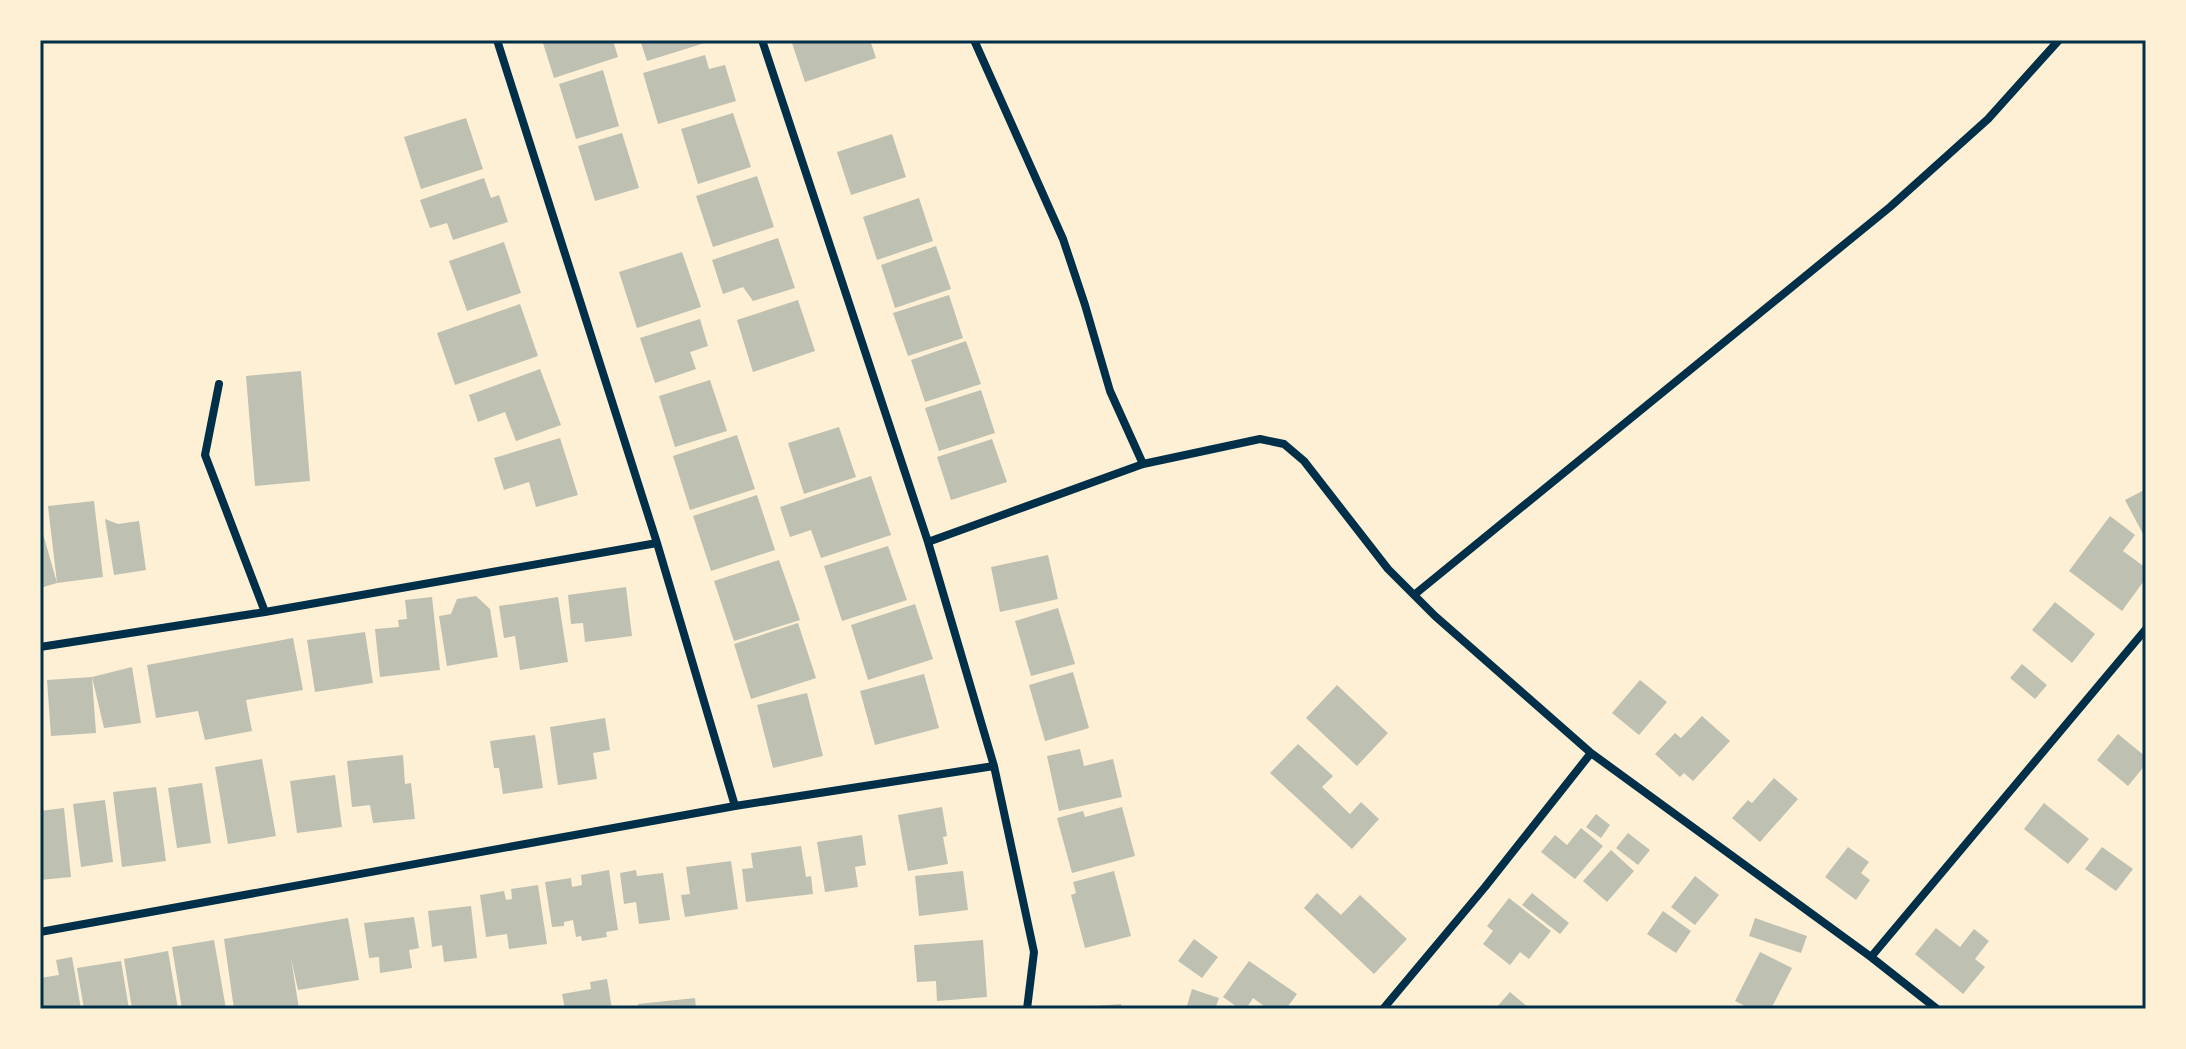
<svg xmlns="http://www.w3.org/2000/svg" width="2186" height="1049" viewBox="0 0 2186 1049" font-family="'Golos Text',sans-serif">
<rect width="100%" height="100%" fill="#fdf0d5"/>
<!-- building -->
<path fill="#bec0b2" d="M542 40H613L618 57 554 78Z
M640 40H711V41L647 61Z
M791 40H870L876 58 805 82Z
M705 55 709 69 725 65 736 101 658 124 643 73Z
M603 70 619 126 576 139 559 84Z
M733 113 751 167 698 184 681 129Z
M466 118 483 169 421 189 404 137Z
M622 133 639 188 595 201 578 146Z
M892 134 906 177 851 195 837 152Z
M757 176 774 227 713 247 696 196Z
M484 178 491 198 499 195 508 222 453 240 447 223 430 228 420 200Z
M919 198 933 241 877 260 863 217Z
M778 238 795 288 753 301 743 287 723 294 712 260Z
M504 242 521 293 467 311 449 261Z
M936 246 951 289 895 308 881 265Z
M682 252 701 307 637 328 619 272Z
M949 295 963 338 908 356 893 313Z
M798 300 815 351 753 372 737 320Z
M520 304 538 356 455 385 437 333Z
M700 319 708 346 690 352 696 369 655 383 640 338Z
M966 341 981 384 925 402 911 360Z
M540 369 561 425 516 441 505 412 478 422 469 395Z
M301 371 310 481 255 486 246 376Z
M710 380 727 431 675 447 659 396Z
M981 390 995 433 939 451 925 408Z
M839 427 856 477 804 494 788 443Z
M737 435 755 489 690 510 673 456Z
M560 438 578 495 536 507 529 482 504 490 494 458Z
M992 439 1007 482 951 500 937 457Z
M871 476 891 535 821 558 811 530 790 537 780 507Z
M2146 489V532L2143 534 2125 500Z
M757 495 775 550 711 571 693 516Z
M94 501 103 577 57 583 48 506Z
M2110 516 2135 535 2123 551 2146 568V578L2122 611 2069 571Z
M105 519 118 524 139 521 146 570 114 575Z
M40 523 57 583 40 588Z
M888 546 907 600 842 621 824 566Z
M1048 555 1058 599 1000 612 991 567Z
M779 560 800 620 734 641 714 581Z
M626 587 632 636 585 642 583 623 571 624 568 595Z
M476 596 490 609 498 657 447 666 439 616 451 614 457 599Z
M432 597 440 670 380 677 375 629 399 627 398 620 407 619 405 600Z
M558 597 568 662 520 670 515 636 504 638 499 606Z
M2055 602 2095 634 2072 663 2032 630Z
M915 604 933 659 868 680 851 625Z
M1058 608 1075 664 1031 676 1015 621Z
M798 623 816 678 751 699 734 644Z
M365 632 373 683 315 692 307 640Z
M293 638 303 690 246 700 252 731 205 740 198 711 156 718 147 665Z
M2022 664 2047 685 2035 699 2010 678Z
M132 667 141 723 104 728 92 677Z
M1073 672 1089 728 1045 741 1029 685Z
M924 674 939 728 875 745 860 691Z
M92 677 96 733 51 736 47 680Z
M1640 680 1667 702 1639 735 1612 713Z
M1337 685 1388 733 1357 766 1306 718Z
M807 693 823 756 773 768 757 705Z
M1702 716 1730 741 1693 781 1684 773 1680 777 1655 754 1675 733 1681 738Z
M605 718 610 750 593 753 597 779 558 785 550 727Z
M2118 734 2146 757V764L2128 786 2097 760Z
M535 735 543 788 503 794 499 768H494L490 741Z
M1298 744 1333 776 1322 787 1350 814 1361 802 1379 819 1352 849 1270 773Z
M1080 749 1084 766 1113 759 1122 797 1059 811 1047 756Z
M403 755 405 784 411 783 415 819 373 823 370 805 352 807 347 761Z
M262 759 276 836 228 844 215 767Z
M335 775 342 827 297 833 290 781Z
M1774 778 1798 799 1760 842 1732 818 1748 800 1752 803Z
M202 783 211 843 177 848 168 788Z
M156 787 166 861 122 867 113 792Z
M105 800 113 862 81 867 73 804Z
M2044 803 2089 839 2068 864 2024 829Z
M942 807 947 836 943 837 948 864 908 871 898 815Z
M1122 807 1135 856 1072 873 1057 818 1083 811 1085 817Z
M64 808 71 877 40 880V811Z
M1596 814 1610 825 1601 838 1586 827Z
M1581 828 1603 846 1575 879 1541 852 1555 835 1567 845Z
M1628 833 1650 850 1638 865 1616 848Z
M862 835 866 865 855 867 858 887 825 892 817 842Z
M801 846 806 877 811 876 813 894 746 902 742 869 753 868 751 853Z
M1848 847 1869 862 1861 873 1870 880 1856 900 1825 877Z
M2102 847 2133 869 2116 891 2085 869Z
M1611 850 1634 871 1607 902 1583 881Z
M731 861 738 909 685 917 681 895 690 894 686 867Z
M609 870 618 930 606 932 607 937 582 941 581 936 576 937 573 920 564 922V926L552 927 545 882 571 878 572 887 582 885 581 875Z
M636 870 637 876 663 873 670 920 639 924 636 902 624 904 620 873Z
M963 871 968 910 919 916 915 876Z
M1114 871 1131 936 1085 948 1071 895 1076 893 1073 882Z
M1695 876 1719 895 1695 925 1671 907Z
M538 885 547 944 509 949 507 934 486 937 480 895 504 891 506 900 512 899 511 889Z
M1317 893 1341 915 1360 895 1407 939 1374 974 1304 908Z
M1532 893 1569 923 1560 934 1522 905Z
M1509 898 1551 931 1529 959 1520 952 1510 965 1483 944 1493 931 1487 926Z
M471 906 477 958 444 962 442 945 432 947 428 911Z
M1663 911 1691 931 1676 953 1647 934Z
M414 917 419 948 409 950 412 968 380 973 379 957 369 958 364 923Z
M348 918 359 980 298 990 291 958 299 1009H234L224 939Z
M1755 918 1807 936 1801 953 1749 936Z
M1936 928 1960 947 1974 929 1989 941 1975 959 1985 967 1963 994 1915 954Z
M1194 939 1218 957 1202 978 1178 961Z
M214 940 226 1009H182L172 947Z
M983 940 987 997 937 1001 936 981 917 982 914 945Z
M168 951 178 1009H132L124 959Z
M1760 952 1792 968 1771 1009H1751L1735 1001Z
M72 957 81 1009H40V978L59 975 56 960Z
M121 961 129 1009H84L77 968Z
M1249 961 1297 994 1286 1009H1268L1253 998 1246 1009H1240L1223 997Z
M607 979 612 1009H565L562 994 591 989 590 982Z
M1192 989 1219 998 1215 1009H1186Z
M1510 992 1530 1009H1495Z
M695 998 696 1009H639L638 1004Z
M1121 1004V1009H1082V1007Z"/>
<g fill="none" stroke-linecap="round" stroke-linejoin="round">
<!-- minor -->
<path stroke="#003049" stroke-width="8" d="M497 40 657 543 735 806
M762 40 928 542 994 766 1034 952 1027 1009
M974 40 1063 239 1085 305 1110 391 1143 464
M219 384 205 455 265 612
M928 542 1143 464 1260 439 1284 444 1304 461 1388 569 1435 616 1591 753 1871 957 1937 1009
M1414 595 1890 207 1988 119 2059 40
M40 647 265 612 657 543
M40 932 735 806 994 766
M1871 957 2146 629
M1383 1009 1485 887 1591 753"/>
</g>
<!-- border -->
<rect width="2186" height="1049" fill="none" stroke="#fdf0d5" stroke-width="84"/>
<rect x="42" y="42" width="2102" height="965" fill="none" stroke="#003049" stroke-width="3"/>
</svg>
